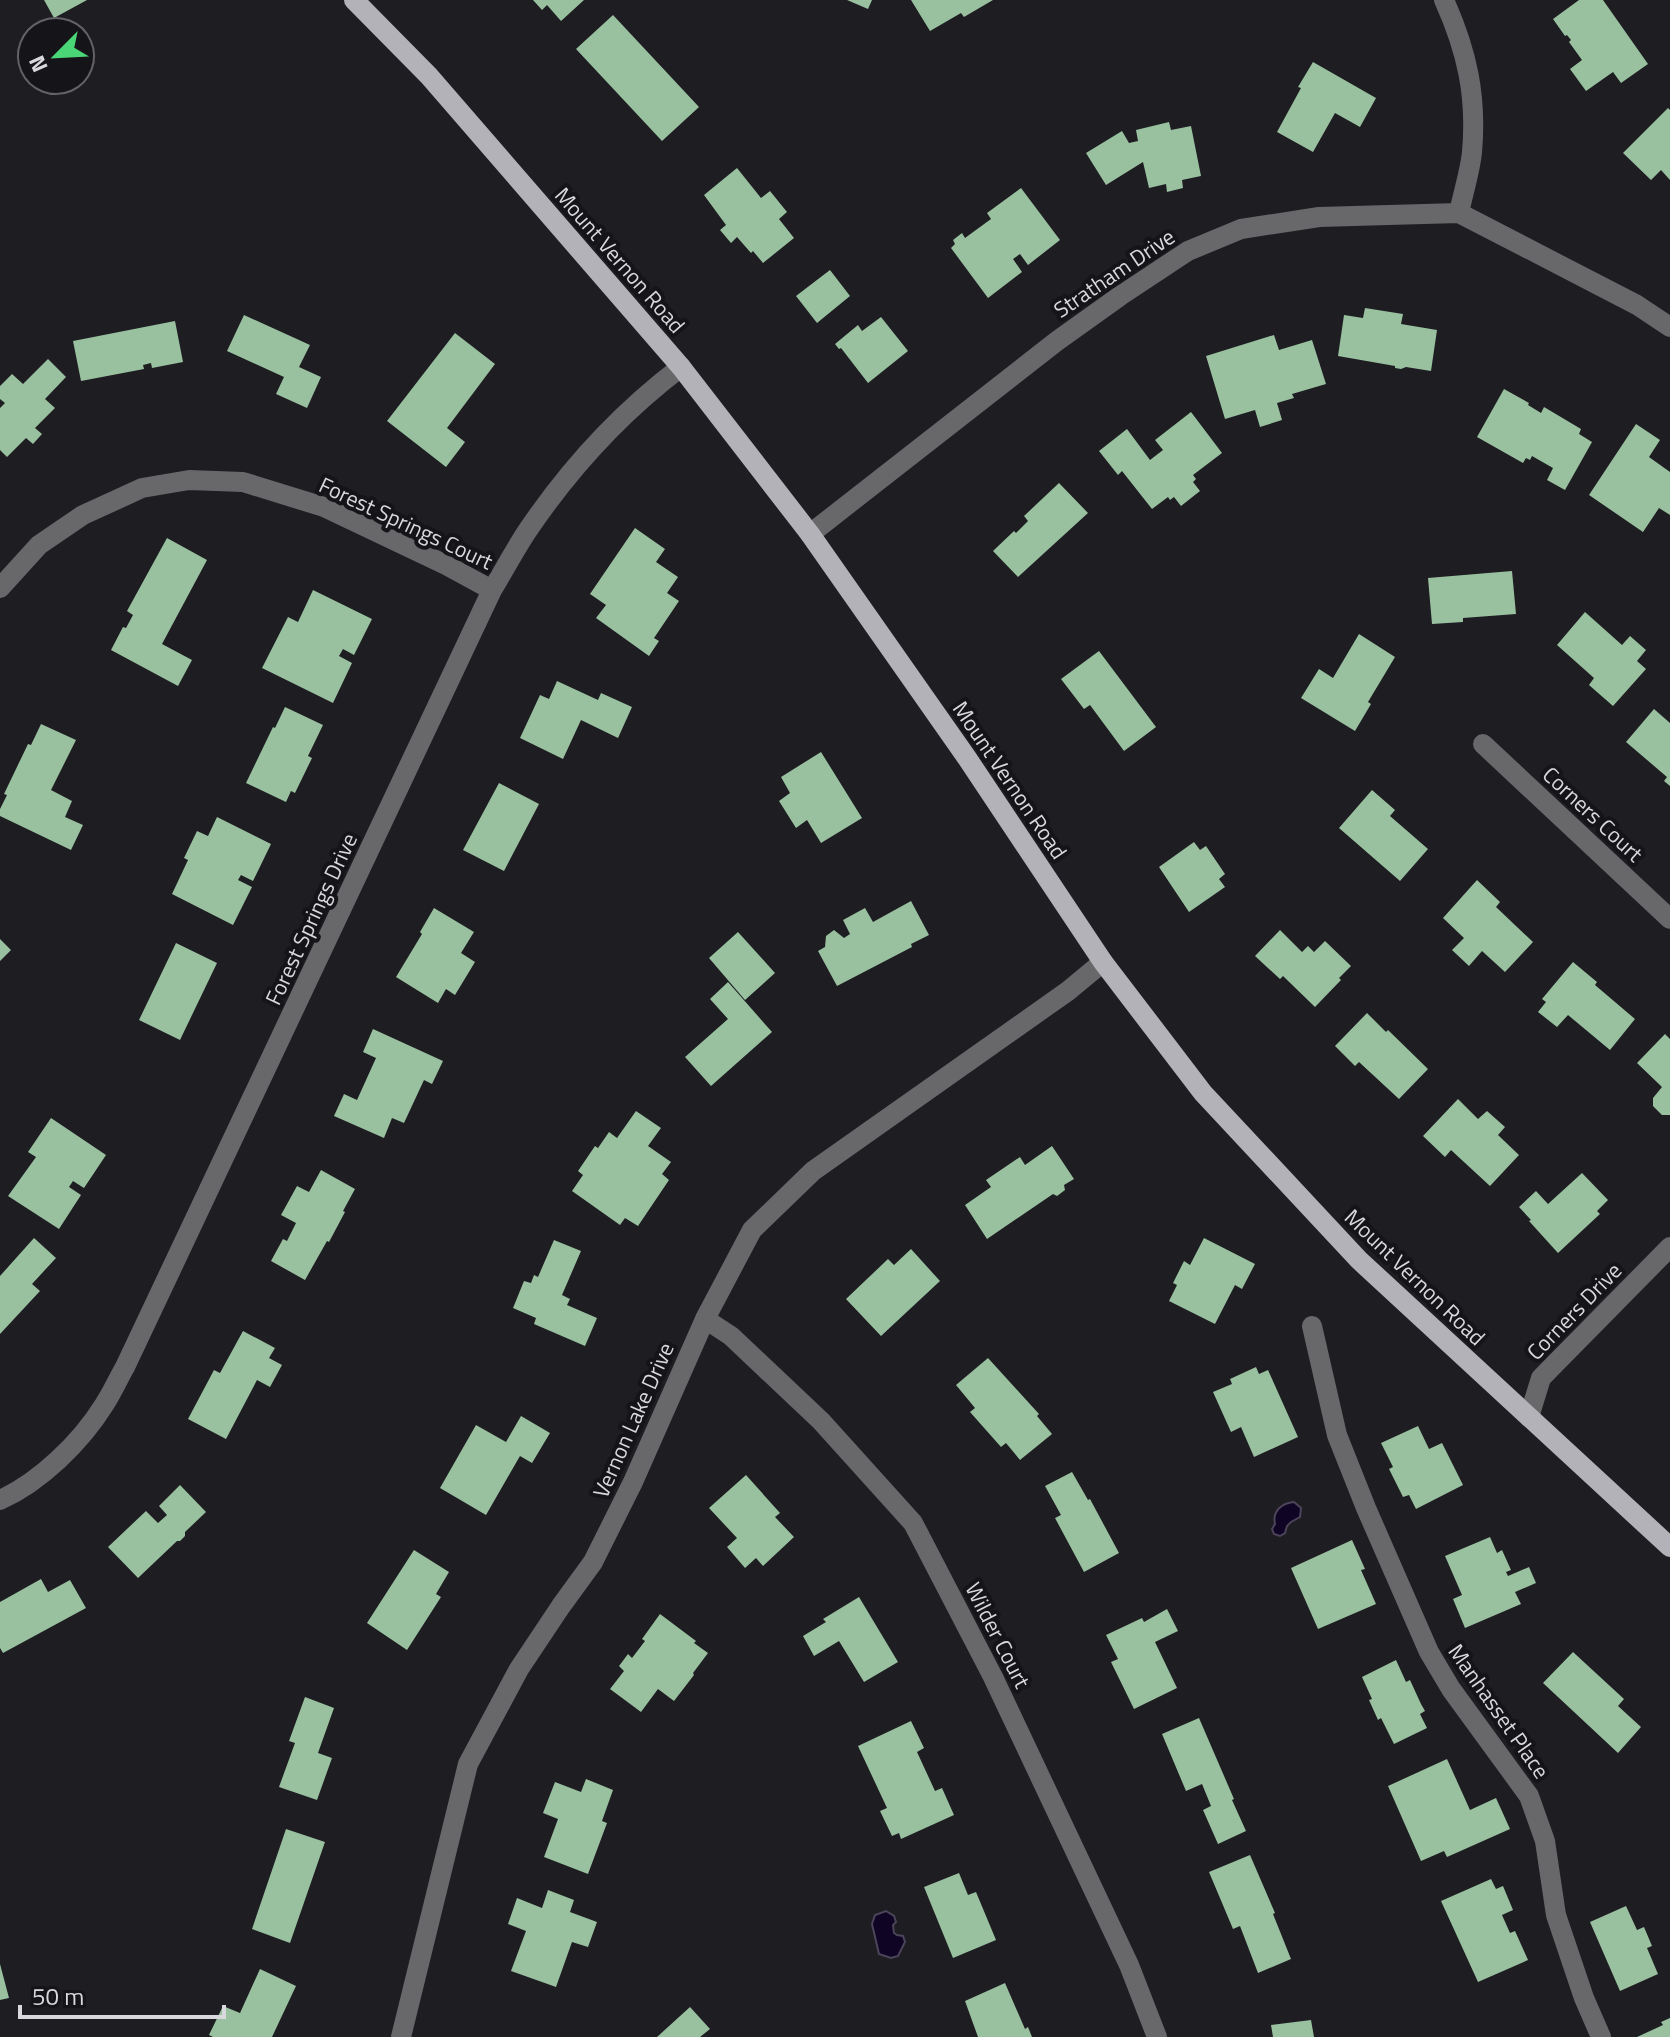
<svg xmlns="http://www.w3.org/2000/svg" width="1670" height="2037" viewBox="0 0 1670 2037" font-family="'Titillium Web',sans-serif">
<rect width="100%" height="100%" fill="#1e1d22"/>
<!-- water -->
<path fill="#0f0423" stroke="#4c445a" stroke-width="2" d="M1294 1502 1301 1508 1300 1517 1291 1522 1287 1526 1285 1533 1280 1536 1274 1534 1272 1529 1275 1524C1272 1511 1282 1503 1294 1502Z
M886 1911 894 1916 896 1922 893 1925 894 1933 897 1935 903 1936 905 1942 898 1956 891 1958 879 1954 872 1924 875 1915Z"/>
<!-- building -->
<path fill="#99c1a0" d="M44 0H87L54 18Z
M533 0H584L561 21 547 5 542 10Z
M847 0H872L868 9Z
M911 0H993L964 17 961 13 930 31Z
M1579 0H1603L1648 64 1621 83 1613 72 1586 91 1570 69 1582 60 1569 42 1571 40 1567 35 1565 36 1553 19Z
M613 15 699 107 662 141 576 49Z
M1313 62 1376 98 1360 127 1335 113 1313 152 1277 132 1301 88 1298 87Z
M1668 108 1670 110V180L1661 170 1651 180 1623 153Z
M1169 122 1171 130 1191 126 1201 176 1182 180 1183 188 1167 192 1166 184 1149 188 1143 162 1106 185 1086 153 1122 131 1129 143 1138 141 1136 130Z
M737 168 761 198 770 191 787 212 779 219 794 238 763 263 753 251 751 253 737 237 731 243 720 230 726 225 704 195Z
M1021 188 1060 240 1028 265 1020 254 1013 259 1022 272 988 298 951 248 955 244 953 240 962 233 965 238 991 219 987 213Z
M830 270 850 296 817 323 796 296Z
M1365 308 1403 314 1401 324 1437 330 1431 371 1406 367 1401 369 1395 368V366L1338 356 1344 315 1363 318Z
M244 315 310 345 299 367 321 377 307 408 276 394 284 377 227 351Z
M881 317 908 351 868 383 841 348 839 349 835 344 858 325 862 331Z
M175 321 183 362 152 368 151 363 143 365 144 369 81 381 73 341Z
M455 333 495 364 447 428 465 442 446 467 387 421Z
M1274 335 1279 350 1312 340 1326 384 1292 394 1294 398 1277 403 1282 420 1260 427 1255 410 1225 419 1206 356Z
M48 359 66 377 45 399 55 408 35 428 42 434 33 444 26 438 7 457 0 450V408L5 403 0 399V386L12 374 23 384Z
M1504 389 1529 403 1528 405 1541 413 1544 407 1581 429 1579 434 1592 442 1565 490 1547 480 1553 468 1532 456 1530 460 1526 458 1523 463 1477 437Z
M1191 412 1222 453 1193 475 1196 479 1193 482 1200 491 1181 506 1174 497 1170 500 1168 497 1152 509 1122 471 1118 475 1099 451 1127 429 1150 460 1163 450 1155 440Z
M1636 424 1660 440 1649 457 1670 472V515L1659 508 1643 532 1589 495Z
M1059 483 1088 513 1018 577 993 551 1014 531 1016 533 1028 521 1024 516Z
M635 528 665 549 656 562 678 577 667 593 679 601 654 638 659 641 649 656 596 618 606 605 590 594Z
M167 538 207 560 162 644 192 660 178 686 111 650 123 627 126 628 133 615 127 611Z
M1512 571 1516 614 1463 618V622L1432 624 1428 578Z
M313 590 372 619 354 655 343 649 339 656 352 663 333 703 262 668 288 617 298 622Z
M1585 612 1622 645 1630 636 1646 650 1637 661 1646 669 1613 706 1589 685 1594 678 1557 645Z
M1359 634 1395 657 1368 702 1371 704 1355 731 1301 698 1319 669 1333 678Z
M1099 651 1156 727 1124 751 1090 705 1084 709 1061 679Z
M557 681 598 700 601 693 632 707 618 738 581 720 563 759 520 738 540 695 549 699Z
M285 707 323 725 308 756 312 758 295 793 291 791 286 802 246 783 273 727 275 728Z
M1654 709 1670 723V786L1664 781 1667 777 1626 742Z
M41 724 76 740 51 790 72 801 65 817 83 825 71 850 0 816V809L7 795 4 794 28 744 31 745Z
M821 752 862 818 821 843 807 820 796 828 779 801 790 793 781 777Z
M499 783 539 804 504 871 463 850Z
M1372 790 1395 810 1390 816 1428 849 1400 881 1339 828Z
M217 817 271 844 253 881 241 875 238 880 252 887 233 925 172 894 188 860 184 858 197 831 208 836Z
M1194 842 1200 850 1206 846 1225 874 1219 879 1225 887 1189 912 1159 867Z
M1477 880 1500 902 1496 907 1533 942 1505 972 1482 951 1469 966 1452 950 1464 938 1443 918Z
M911 901 929 935 911 944 912 947 837 986 818 951 825 947 826 936 834 930 844 938 850 934 843 920 865 908 873 922Z
M434 908 474 932 461 953 475 962 455 995 446 989 438 1003 396 977 422 934 420 932Z
M1280 930 1302 952 1308 946 1314 952 1325 941 1351 966 1339 978 1341 980 1315 1007 1283 976 1280 979 1255 956Z
M738 932 775 973 745 1000 709 958Z
M0 939 11 950 0 961Z
M176 943 217 963 180 1040 139 1020Z
M1573 962 1597 982 1595 985 1635 1019 1610 1050 1568 1015 1557 1027 1538 1012 1546 1002 1542 999Z
M728 982 772 1032 711 1086 685 1057 728 1019 710 999Z
M1367 1013 1386 1032 1388 1030 1428 1069 1399 1099 1359 1062 1355 1066 1335 1046Z
M373 1029 443 1061 432 1084 424 1080 404 1123 392 1118 384 1138 334 1116 344 1094 357 1100 376 1058 363 1052Z
M1665 1034 1670 1039V1115H1662L1653 1106V1098L1662 1087 1637 1063Z
M1458 1099 1478 1119 1487 1111 1505 1127 1498 1135 1519 1155 1490 1186 1451 1150 1445 1157 1423 1136Z
M636 1111 661 1128 648 1146 671 1162 662 1174 669 1180 638 1226 625 1218 620 1225 572 1191 583 1175 578 1171 595 1146 598 1148 609 1132 617 1138Z
M51 1118 106 1155 84 1188 73 1181 69 1187 81 1195 59 1229 8 1196 36 1157 28 1152Z
M1052 1146 1074 1179 1064 1185 1065 1190 1057 1196 1053 1194 987 1239 965 1205 991 1187 986 1180 1020 1157 1025 1165Z
M321 1170 355 1189 343 1211 345 1212 329 1242 327 1241 305 1280 271 1261 283 1239 287 1241 296 1223 281 1215 297 1186 309 1192Z
M1582 1173 1608 1200 1597 1211 1600 1214 1558 1253 1529 1221 1531 1220 1519 1207 1536 1191 1548 1204Z
M34 1238 56 1258 32 1284 40 1291 0 1334V1276Z
M1204 1238 1255 1264 1242 1289 1235 1285 1215 1324 1169 1301 1177 1285 1173 1283 1184 1261 1190 1265Z
M554 1240 581 1251 562 1295 570 1299 567 1305 597 1318 585 1346 534 1324 536 1318 513 1308 524 1281 531 1283 534 1275 538 1277Z
M911 1249 940 1281 881 1336 846 1299 888 1259 894 1265Z
M243 1331 275 1348 269 1358 282 1365 270 1387 257 1380 226 1439 188 1419 214 1370 220 1373Z
M988 1358 1039 1414 1037 1416 1052 1434 1020 1460 1006 1443 1001 1447 970 1412 975 1408 956 1385Z
M1256 1367 1259 1374 1268 1370 1298 1437 1254 1457 1241 1427 1231 1432 1213 1392 1232 1384 1230 1379Z
M521 1416 550 1433 532 1463 520 1456 486 1515 440 1488 476 1425 506 1442Z
M1418 1426 1429 1449 1442 1443 1463 1485 1416 1509 1409 1495 1403 1497 1389 1469 1393 1467 1381 1443Z
M1072 1472 1088 1500 1090 1499 1119 1553 1084 1572 1055 1518 1061 1515 1045 1486Z
M746 1475 780 1513 775 1517 794 1537 763 1566 756 1558 745 1568 727 1547 737 1538 709 1508Z
M180 1485 206 1512 185 1532V1536L180 1541H177L138 1578 108 1547 146 1511 158 1523 167 1515 159 1506Z
M1490 1537 1497 1553 1502 1550 1511 1570 1506 1572 1508 1576 1529 1567 1536 1583 1515 1592 1521 1604 1465 1628 1453 1599 1462 1595 1445 1556Z
M1352 1540 1365 1569 1361 1570 1376 1604 1318 1629 1291 1568Z
M414 1550 449 1572 436 1594 441 1597 407 1650 367 1623Z
M41 1579 48 1592 70 1580 86 1608 3 1653 0 1648V1602Z
M859 1597 898 1662 864 1682 839 1641 814 1656 803 1636 826 1622 823 1619Z
M1167 1609 1178 1631 1155 1642 1177 1688 1134 1709 1111 1662 1118 1659 1106 1635 1142 1618 1144 1622Z
M660 1614 696 1641 694 1643 708 1653 693 1673 694 1675 674 1701 658 1689 641 1712 610 1689 624 1671 619 1666 628 1654 632 1658 645 1641 642 1639Z
M1573 1652 1624 1699 1618 1706 1641 1727 1618 1753 1543 1683Z
M1396 1660 1406 1682 1410 1680 1421 1704 1425 1711 1420 1714 1427 1728 1394 1744 1381 1718 1378 1720 1369 1700 1372 1699 1362 1677Z
M305 1697 334 1708 318 1753 332 1758 317 1800 279 1787 295 1743 289 1741Z
M1199 1718 1234 1799 1232 1800 1246 1831 1218 1844 1203 1810 1211 1806 1202 1784 1186 1791 1162 1734Z
M911 1721 924 1748 917 1752 935 1791 942 1788 954 1815 901 1839 899 1833 892 1836 880 1811 887 1808 858 1746Z
M1447 1759 1470 1810 1496 1798 1510 1829 1447 1857 1444 1851 1421 1861 1388 1786Z
M586 1779 613 1790 602 1821 607 1823 588 1874 544 1857 558 1819 543 1813 555 1782 581 1792Z
M286 1829 325 1842 290 1943 252 1929Z
M1250 1855 1275 1913 1273 1914 1291 1959 1258 1973 1240 1926 1233 1929 1209 1872Z
M959 1873 968 1895 976 1892 996 1940 953 1958 924 1887Z
M1491 1879 1496 1889 1503 1886 1513 1910 1502 1915 1510 1933 1515 1931 1528 1960 1478 1982 1441 1901Z
M548 1890 574 1900 570 1912 597 1922 588 1947 572 1942 556 1987 511 1971 526 1931 508 1924 517 1898 542 1908Z
M1626 1906 1637 1930 1644 1927 1652 1946 1647 1948 1658 1974 1620 1991 1590 1922Z
M0 1964 9 1998 0 2000Z
M260 1969 296 1986 272 2037H213L209 2035 223 2006 240 2013Z
M1005 1983 1025 2029 1028 2027 1032 2037H978L965 2001Z
M690 2007 710 2029 700 2037H657Z
M1670 2018V2037H1637L1663 2025 1661 2022Z
M1311 2020 1314 2037H1273L1271 2025Z"/>
<g fill="none" stroke-linecap="round" stroke-linejoin="round">
<!-- minor -->
<path stroke="#68676a" stroke-width="20" d="M1444 0C1467 51 1477 96 1472 152 1470 172 1463 193 1459 213
M810 534 1057 341 1120 296 1188 251 1241 229 1319 217 1459 213 1637 305 1670 327
M0 588 39 545 83 515 142 488 189 480 243 482 324 507 446 565 492 590
M1483 744 1670 919
M705 1319 731 1336 821 1421 913 1523 993 1677 1129 1965 1157 2037
M1312 1326 1337 1435 1366 1508 1429 1652 1451 1689 1529 1796 1545 1841 1556 1915 1584 1998 1601 2037
M1529 1417 1541 1378 1670 1247
M0 1500C40 1482 81 1442 104 1405 112 1393 118 1379 125 1367L492 590C505 569 516 547 530 527 571 467 623 411 681 367
M401 2037 468 1764 519 1669 561 1606 593 1562 633 1482 705 1319 752 1230 813 1171 1068 991 1103 962"/>
<!-- major -->
<path stroke="#b3b2b8" stroke-width="20" d="M354 0 429 76 681 367 810 534 967 758 1103 962 1203 1093 1359 1260 1670 1547"/>
</g>
<g text-anchor="middle" stroke-width="8" stroke-linejoin="round" paint-order="stroke">
<!-- street labels -->
<g font-size="22" fill="#d9d8dc" stroke="#151419">
<text transform="translate(620 260) rotate(49)" y="8">Mount Vernon Road</text>
<text transform="translate(1114 273) rotate(-34)" y="8">Stratham Drive</text>
<text transform="translate(406 523) rotate(25)" y="8">Forest Springs Court</text>
<text transform="translate(1010 780) rotate(56)" y="8">Mount Vernon Road</text>
<text transform="translate(1593 814) rotate(43)" y="8">Corners Court</text>
<text transform="translate(311 919) rotate(-65)" y="8">Forest Springs Drive</text>
<text transform="translate(1415 1277) rotate(44)" y="8">Mount Vernon Road</text>
<text transform="translate(1574 1311) rotate(-46)" y="8">Corners Drive</text>
<text transform="translate(633 1420) rotate(-66)" y="8">Vernon Lake Drive</text>
<text transform="translate(998 1635) rotate(63)" y="8">Wilder Court</text>
<text transform="translate(1499 1711) rotate(55)" y="8">Manhasset Place</text>
</g>
</g>
<!-- north arrow -->
<g transform="translate(56 56) rotate(246)"><circle r="38" fill="#151419" stroke="#636267" stroke-width="2"/>
<path d="M0-6L14 30L0 20L-14 30Z" fill="#4ad677"/>
<text y="-12" font-size="22" font-weight="bold" text-anchor="middle" fill="#d9d8dc">N</text>
</g>
<!-- scale -->
<path d="M20 2005v12h204v-12" fill="none" stroke="#d9d8dc" stroke-width="4"/>
<text x="32" y="2005" font-size="24" fill="#d9d8dc" stroke="#151419" stroke-width="6" paint-order="stroke">50 m</text>
</svg>
